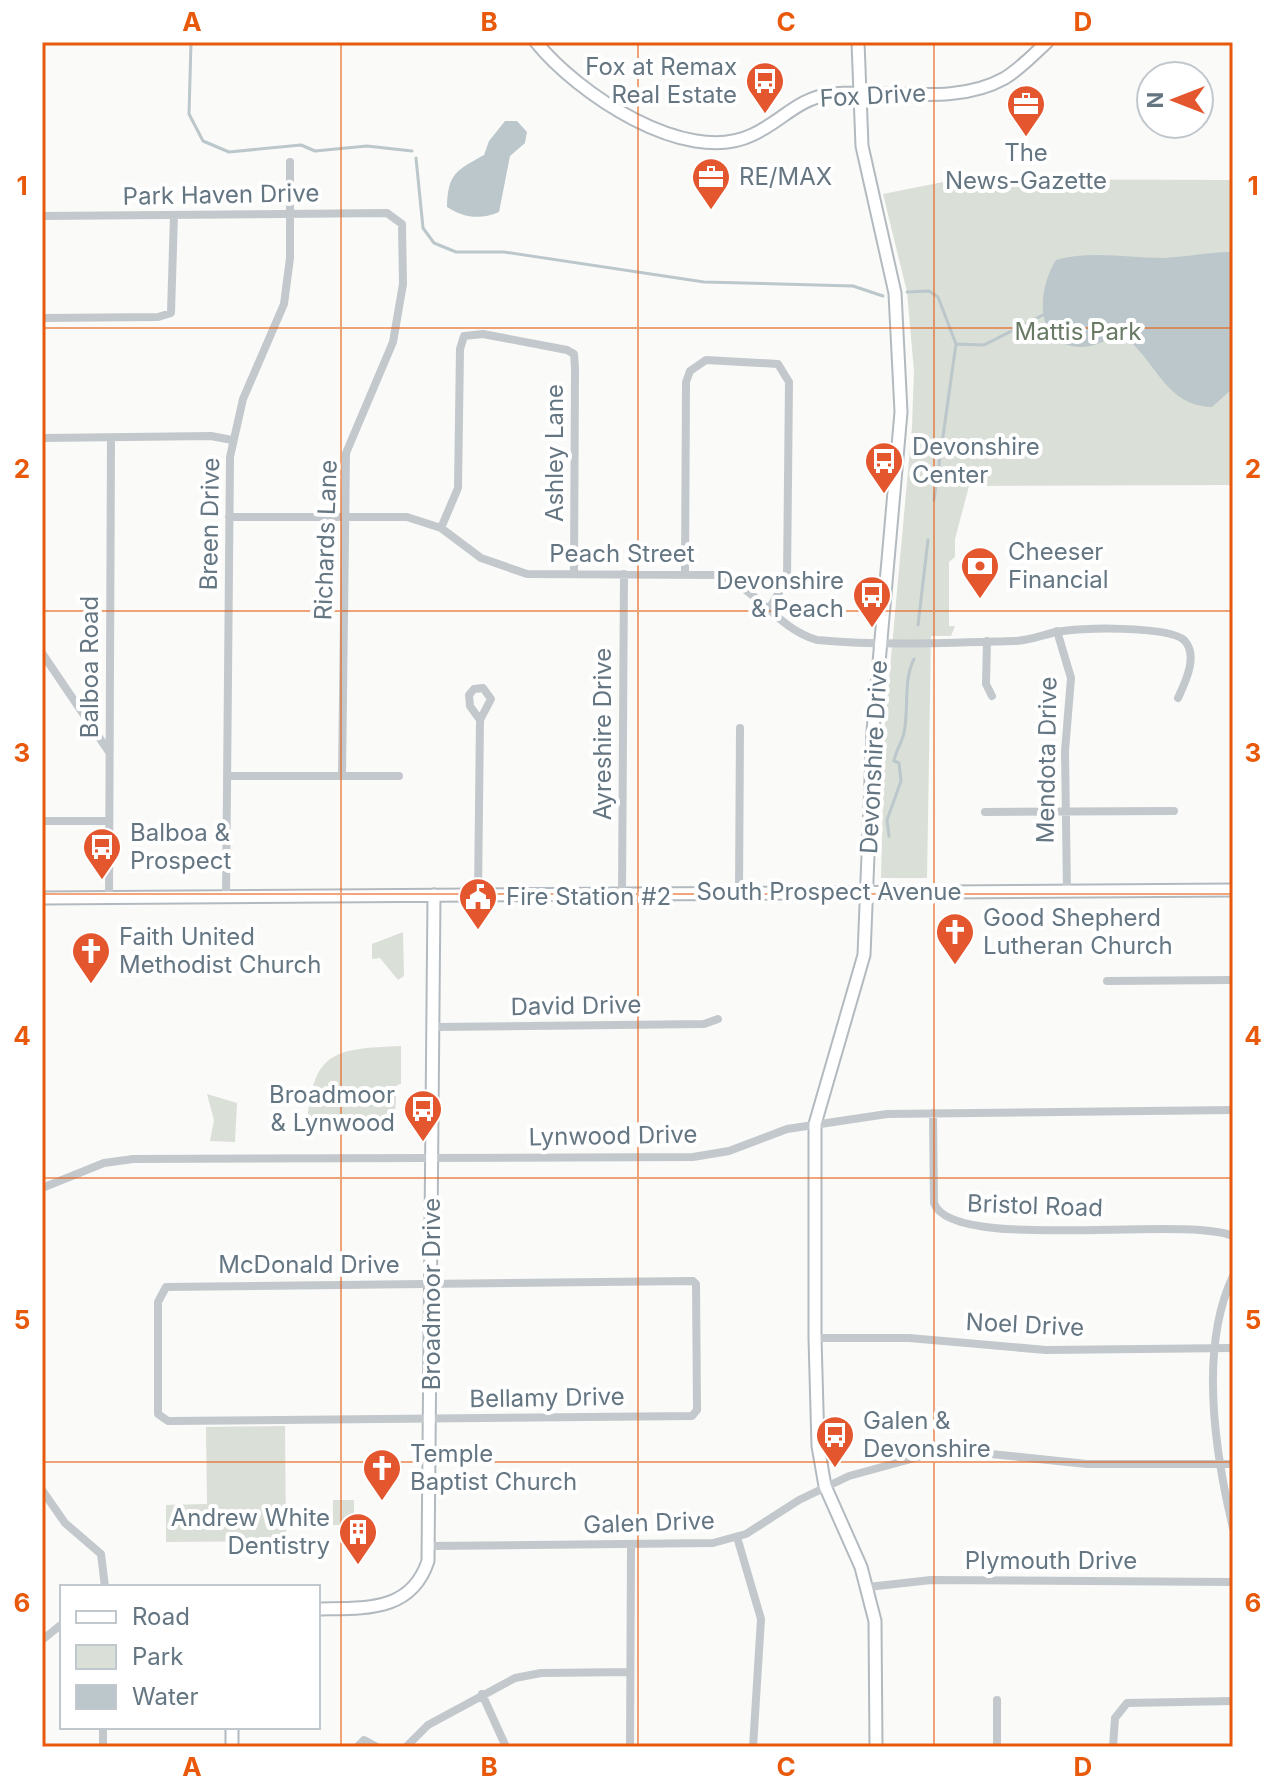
<svg xmlns="http://www.w3.org/2000/svg" width="1275" height="1789" viewBox="0 0 1275 1789" font-family="Inter,sans-serif">
<rect width="100%" height="100%" fill="#fafaf8"/>
<!-- green -->
<path fill="#dadfd7" d="M958 179 1233 180V485L969 486 955 539V557L949 562V626H955L951 636H931L927 878H881L885 723 912 427 914 371 907 292 883 194Z
M403 932 404 976 398 980 380 958 372 959V944Z
M401 1046V1084L397 1085 395 1112 386 1121 307 1128C312 1051 332 1049 401 1046Z
M207 1094 237 1103 235 1142 210 1141 214 1120Z
M285 1426 286 1541 166 1542V1505L207 1504 206 1427Z
M333 1500H354V1525H333Z"/>
<!-- water -->
<path fill="#bbc7cb" d="M505 121H517L527 132 525 143 510 156 499 212C480 220 464 218 447 207 448 173 456 171 484 155L489 141Z
M1233 252V388L1212 407C1166 406 1156 361 1124 336 1109 336 1098 347 1082 347 1033 347 1037 290 1056 260 1091 250 1128 258 1163 258 1187 257 1209 252 1233 252Z"/>
<g fill="none" stroke-linecap="round" stroke-linejoin="round">
<!-- stream -->
<path stroke="#bbc7cb" stroke-width="3" d="M191 42 189 114 203 141 229 152 301 145 315 151 367 146 412 151
M416 158 423 228 434 243 456 252H504L704 282 853 286 883 296
M907 292 929 291 938 297 956 344 934 500
M956 344 984 345 1043 315
M918 625 928 540
M889 836 887 820 901 781 899 763 894 761C896 750 902 742 904 733 909 710 903 680 914 659"/>
<!-- secondary casing -->
<g stroke="#b3babf" stroke-width="15">
<path id="secondary" d="M536 42C576 92 685 167 752 135 781 122 798 98 831 94 888 88 954 107 1005 78 1021 68 1034 54 1047 42
M858 42 862 146 895 293 901 412 873 731 864 955 815 1124V1338L818 1446 825 1486 861 1567 875 1621 876 1747
M42 898 1233 890
M318 1609C363 1608 411 1613 428 1561L434 895
M232 1747V1727"/>
</g>
<!-- street -->
<path stroke="#c3c8cc" stroke-width="8" d="M42 216 387 213 402 224 403 284 393 342 346 453 342 776
M42 318 158 317 171 313 174 215
M42 438 211 436 232 440
M229 517H407L441 528 481 558 527 574 717 575C758 588 776 628 817 640 881 646 949 643 1014 641 1029 641 1042 635 1056 632 1078 627 1168 626 1184 640 1199 655 1185 683 1178 698
M441 528 458 488 460 349 464 336 483 334 567 350 574 354 575 368 574 574
M685 573 686 382 690 371 706 360 778 364 789 382 787 579 769 609
M1057 631 1071 678 1065 751 1067 891
M987 641 986 684 992 696
M42 653 109 752
M483 688 491 699 480 720 470 706 469 695 474 689Z
M227 776H399
M985 812 1174 811
M42 821H109
M622 893 624 574
M739 893 740 728
M478 894 480 720
M109 897 111 438
M226 897 230 457 243 399 284 304 290 258V162
M1107 981 1233 980
M434 1027 704 1024 718 1019
M933 1113 934 1203C951 1253 1181 1215 1233 1236
M42 1188 104 1163 133 1159 693 1157 729 1151 787 1129 887 1114 1233 1110
M1233 1276C1199 1348 1215 1453 1233 1528
M693 1281 696 1284 697 1410 692 1416 168 1421 158 1414V1302L166 1287Z
M815 1338H909L1046 1350 1233 1348
M42 1490 65 1523 101 1554 105 1587
M737 1537 761 1619 753 1747
M430 1546 713 1543 746 1534 799 1500 849 1476 922 1456 981 1453 1087 1464H1233
M868 1587 931 1580 1233 1582
M42 1640 62 1624
M482 1694 506 1747
M103 1747V1727
M357 1747 364 1740 377 1747
M406 1747 428 1725 515 1678 541 1673 630 1672
M630 1747 631 1545
M997 1747V1700
M1113 1747 1115 1718 1127 1703 1233 1701"/>
<!-- secondary -->
<use href="#secondary" stroke="#fff" stroke-width="11"/>
</g>
<!-- grid -->
<path fill="none" stroke="#e8590c" stroke-width="2" stroke-opacity="0.55" d="M341 42V1747M638 42V1747M934 42V1747M42 328H1233M42 611H1233M42 894H1233M42 1178H1233M42 1462H1233"/>
<!-- icons -->
<defs>
<g id="bus-pin" transform="scale(2)"><path d="M0 17L-7.5 6A9.5 9.5 0 1 1 7.5 6Z" fill="#e4572e" stroke="#fff"/><path d="M-5-6H5V4H4V6H2V4H-2V6H-4V4H-5ZM-3.5-4V0h7V-4ZM-3.5 1.2v1.5H-2V1.2ZM2 1.2v1.5H3.5V1.2Z" fill="#fff"/></g>
<g id="office-pin" transform="scale(2)"><path d="M0 17L-7.5 6A9.5 9.5 0 1 1 7.5 6Z" fill="#e4572e" stroke="#fff"/><path d="M-6-3h4V-5.5h4V-3h4V5H-6ZM-1-4.5V-3h2v-1.5ZM-6 0V1H6V0Z" fill="#fff"/></g>
<g id="bank-pin" transform="scale(2)"><path d="M0 17L-7.5 6A9.5 9.5 0 1 1 7.5 6Z" fill="#e4572e" stroke="#fff"/><path d="M-6-4H6V4H-6ZM0-2.3a2.3 2.3 0 1 0 0 4.6a2.3 2.3 0 1 0 0-4.6Z" fill="#fff"/></g>
<g id="civic-pin" transform="scale(2)"><path d="M0 17L-7.5 6A9.5 9.5 0 1 1 7.5 6Z" fill="#e4572e" stroke="#fff"/><path d="M-.6-6.5H3V-4.5H.6V-3L4-1V1h2V6H-6V1h2V-1L-.6-3ZM-1.2 2.5V6h2.4V2.5Z" fill="#fff"/></g>
<g id="church-pin" transform="scale(2)"><path d="M0 17L-7.5 6A9.5 9.5 0 1 1 7.5 6Z" fill="#e4572e" stroke="#fff"/><path d="M-1.2-6h2.4v3.5h3.3v2.4h-3.3V6h-2.4V-.1h-3.3v-2.4h3.3Z" fill="#fff"/></g>
<g id="building-pin" transform="scale(2)"><path d="M0 17L-7.5 6A9.5 9.5 0 1 1 7.5 6Z" fill="#e4572e" stroke="#fff"/><path d="M-4-6H4V6H1V3H-1V6H-4ZM-2.5-4.3h1.7v1.8h-1.7ZM.8-4.3h1.7v1.8H.8ZM-2.5-1h1.7V.8h-1.7ZM.8-1h1.7V.8H.8Z" fill="#fff"/></g>
</defs>
<g fill-rule="evenodd">
<use href="#bus-pin" x="765" y="81"/>
<use href="#office-pin" x="1026" y="104"/>
<use href="#office-pin" x="711" y="177"/>
<use href="#bus-pin" x="884" y="461"/>
<use href="#bank-pin" x="980" y="566"/>
<use href="#bus-pin" x="872" y="595"/>
<use href="#bus-pin" x="102" y="847"/>
<use href="#civic-pin" x="478" y="897"/>
<use href="#church-pin" x="955" y="932"/>
<use href="#church-pin" x="91" y="951"/>
<use href="#bus-pin" x="423" y="1109"/>
<use href="#bus-pin" x="835" y="1435"/>
<use href="#church-pin" x="382" y="1468"/>
<use href="#building-pin" x="358" y="1532"/>
</g>
<g text-anchor="middle" stroke-width="8" stroke-linejoin="round" paint-order="stroke">
<!-- poi labels -->
<g font-size="24" fill="#657683" stroke="#fff" text-anchor="start">
<text x="737" y="75" text-anchor="end">Fox at Remax<tspan x="737" dy="28">Real Estate</tspan></text>
<text x="1026" y="161" text-anchor="middle">The<tspan x="1026" dy="28">News-Gazette</tspan></text>
<text x="739" y="185">RE/MAX</text>
<text x="912" y="455">Devonshire<tspan x="912" dy="28">Center</tspan></text>
<text x="1008" y="560">Cheeser<tspan x="1008" dy="28">Financial</tspan></text>
<text x="844" y="589" text-anchor="end">Devonshire<tspan x="844" dy="28">&amp; Peach</tspan></text>
<text x="130" y="841">Balboa &amp;<tspan x="130" dy="28">Prospect</tspan></text>
<text x="506" y="905">Fire Station #2</text>
<text x="983" y="926">Good Shepherd<tspan x="983" dy="28">Lutheran Church</tspan></text>
<text x="119" y="945">Faith United<tspan x="119" dy="28">Methodist Church</tspan></text>
<text x="395" y="1103" text-anchor="end">Broadmoor<tspan x="395" dy="28">&amp; Lynwood</tspan></text>
<text x="863" y="1429">Galen &amp;<tspan x="863" dy="28">Devonshire</tspan></text>
<text x="410" y="1462">Temple<tspan x="410" dy="28">Baptist Church</tspan></text>
<text x="330" y="1526" text-anchor="end">Andrew White<tspan x="330" dy="28">Dentistry</tspan></text>
</g>
<!-- street labels -->
<g font-size="24" fill="#657683" stroke="#fff">
<text transform="translate(873 96) rotate(-3)" y="8">Fox Drive</text>
<text transform="translate(221 195) rotate(-1)" y="8">Park Haven Drive</text>
<text transform="translate(555 453) rotate(-90)" y="8">Ashley Lane</text>
<text transform="translate(210 524) rotate(-89)" y="8">Breen Drive</text>
<text transform="translate(326 540) rotate(-88)" y="8">Richards Lane</text>
<text x="622" y="562">Peach Street</text>
<text transform="translate(90 667) rotate(-90)" y="8">Balboa Road</text>
<text transform="translate(603 734) rotate(-90)" y="8">Ayreshire Drive</text>
<text transform="translate(874 757) rotate(-87)" y="8">Devonshire Drive</text>
<text transform="translate(1047 760) rotate(-89)" y="8">Mendota Drive</text>
<text x="829" y="900">South Prospect Avenue</text>
<text transform="translate(576 1006) rotate(-1)" y="8">David Drive</text>
<text transform="translate(613 1136) rotate(-1)" y="8">Lynwood Drive</text>
<text transform="translate(1035 1206) rotate(2)" y="8">Bristol Road</text>
<text x="309" y="1273">McDonald Drive</text>
<text transform="translate(432 1294) rotate(-90)" y="8">Broadmoor Drive</text>
<text transform="translate(1025 1325) rotate(3)" y="8">Noel Drive</text>
<text transform="translate(547 1398) rotate(-1)" y="8">Bellamy Drive</text>
<text transform="translate(649 1523) rotate(-2)" y="8">Galen Drive</text>
<text x="1051" y="1569">Plymouth Drive</text>
</g>
<!-- park labels -->
<g font-size="24" fill="#687a64" stroke="#fff">
<text x="1078" y="340">Mattis Park</text>
</g>
</g>
<!-- border -->
<rect width="1275" height="1789" fill="none" stroke="#ffffff" stroke-width="88"/>
<!-- legend -->
<rect x="60" y="1585" width="260" height="144" fill="#ffffff" stroke="#c1c8cd" stroke-width="2"/>
<rect x="76" y="1611" width="40" height="12" fill="#ffffff" stroke="#c1c8cd" stroke-width="2"/>
<text x="132" y="1625" font-size="24" fill="#657683">Road</text>
<rect x="76" y="1645" width="40" height="24" fill="#dadfd7" stroke="#c1c8cd" stroke-width="2"/>
<text x="132" y="1665" font-size="24" fill="#657683">Park</text>
<rect x="76" y="1685" width="40" height="24" fill="#bbc7cb" stroke="#c1c8cd" stroke-width="2"/>
<text x="132" y="1705" font-size="24" fill="#657683">Water</text>
<!-- north arrow -->
<g transform="translate(1175 100) rotate(270)"><circle r="38" fill="#ffffff" stroke="#c1c8cd" stroke-width="2"/>
<path d="M0-6L14 30L0 20L-14 30Z" fill="#e4572e"/>
<text y="-12" font-size="22" font-weight="bold" text-anchor="middle" fill="#657683">N</text>
</g>
<rect x="44" y="44" width="1187" height="1701" fill="none" stroke="#e8590c" stroke-width="3"/>
<g font-size="26" text-anchor="middle" font-weight="bold" fill="#e8590c">
<text x="192" y="31">A</text>
<text x="489" y="31">B</text>
<text x="786" y="31">C</text>
<text x="1083" y="31">D</text>
<text x="22" y="195">1</text>
<text x="1253" y="195">1</text>
<text x="22" y="478">2</text>
<text x="1253" y="478">2</text>
<text x="22" y="762">3</text>
<text x="1253" y="762">3</text>
<text x="22" y="1045">4</text>
<text x="1253" y="1045">4</text>
<text x="22" y="1329">5</text>
<text x="1253" y="1329">5</text>
<text x="22" y="1612">6</text>
<text x="1253" y="1612">6</text>
<text x="192" y="1776">A</text>
<text x="489" y="1776">B</text>
<text x="786" y="1776">C</text>
<text x="1083" y="1776">D</text>
</g>
</svg>
